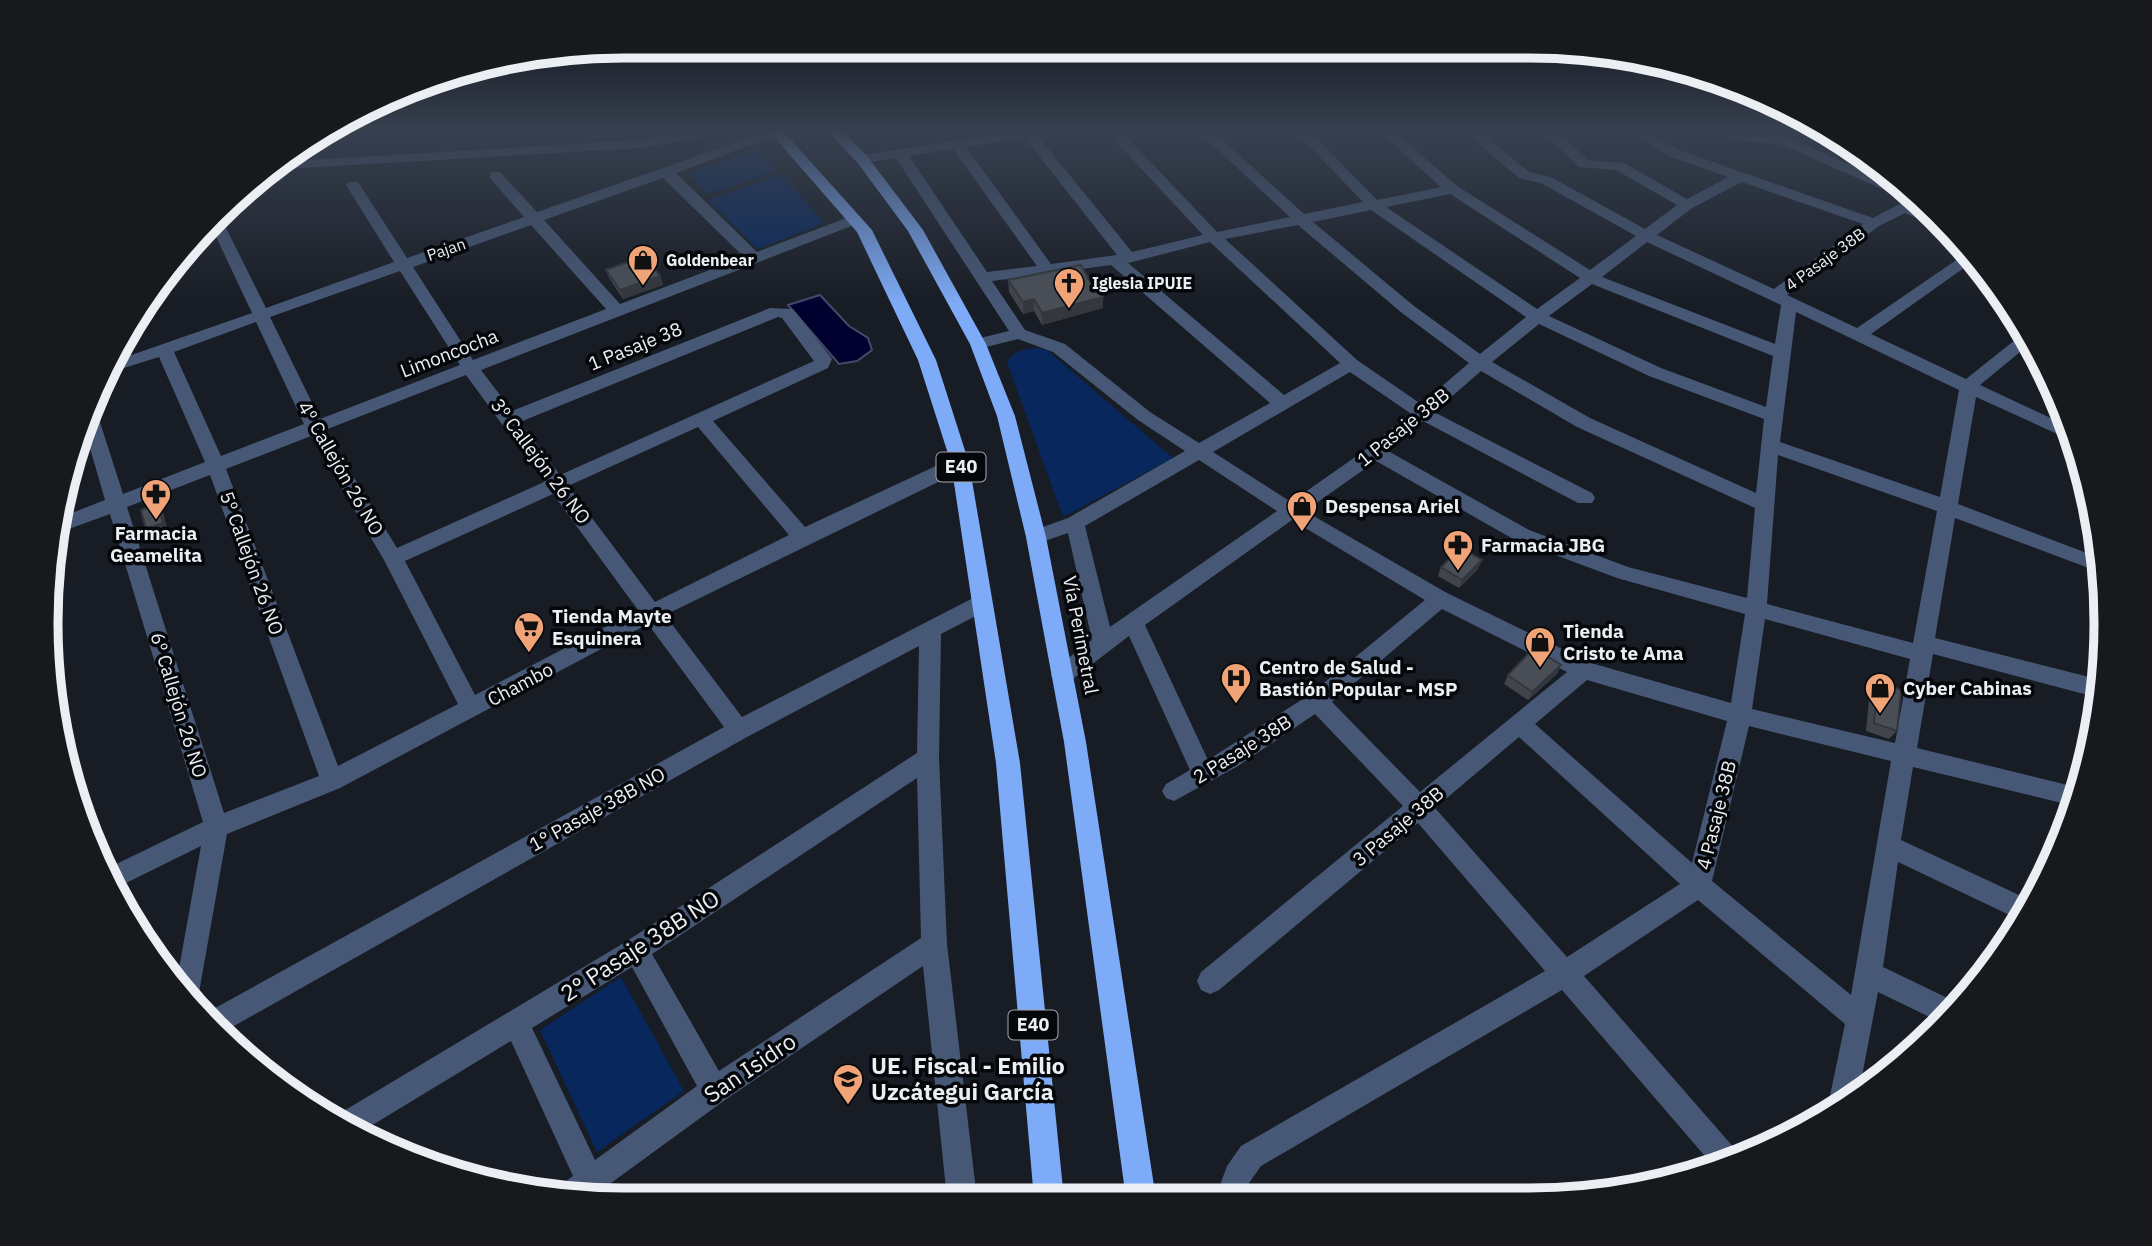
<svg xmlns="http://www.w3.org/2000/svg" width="2152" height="1246" viewBox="0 0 2152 1246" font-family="'IBM Plex Sans',sans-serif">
<rect width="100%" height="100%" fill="#181c24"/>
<!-- green -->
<path fill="#07275d" d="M757 150 777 171 707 194 688 173Z
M782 174 824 223 758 249 708 200Z
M1035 348 1047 350 1173 458 1063 517 1007 362C1013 351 1023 350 1035 348Z
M621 977 684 1091 597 1152 540 1030Z"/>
<!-- water -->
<path fill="#00012f" stroke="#46486a" stroke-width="2" d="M820 295 849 326 868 338 872 350 857 361 839 364 788 305Z"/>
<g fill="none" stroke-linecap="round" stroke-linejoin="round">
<!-- minor -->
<path fill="#465876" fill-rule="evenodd" d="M689 131H717L710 135 641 148 266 170 276 162 641 140Z
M768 131 785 132 676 173 757 252 849 217H859V223L481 370 512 411 770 308 793 309 829 355 832 359 828 368 713 421 805 527 953 458H967L969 463 967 468 665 615 742 717 975 597H989L992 603 989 609 941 634 939 758 947 944 977 1199H947L923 966 725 1100 589 1199 555 1193 559 1186 573 1176 511 1041 361 1132 335 1119 337 1115 627 941 917 753 919 646 747 737 225 1031 206 1013 724 727 648 624 340 788 227 834 197 1004 176 985 201 846 118 887 108 868 203 822 110 514 58 533 59 518 105 500 85 431 92 414 99 419 123 494 205 462 159 357 111 372 117 360 252 313 212 228 222 220 266 308 394 262 346 185 348 182H358L407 258 524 217 490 178V172H500L537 212ZM663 178 744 257 620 304 544 220ZM531 225 606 309 473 360 413 267ZM400 271 460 365 320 419 270 317ZM778 317 782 318 814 361 560 475 520 422ZM256 322 304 424 221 456 174 352ZM466 375 544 482 397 548 325 430ZM698 427 789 535 655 602 568 486ZM311 436 384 560 458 704 338 766 226 469ZM210 475 319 776 224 813 127 507ZM553 494 638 610 475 695 405 561ZM917 778 921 938 719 1071 652 954ZM632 967 697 1086 595 1160 532 1028Z
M1020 131H1053L1038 136 1132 252 1203 235 1106 131H1121L1217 232 1290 217 1198 131H1213L1304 214 1363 202 1295 131H1310L1377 200 1441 187 1379 131H1394L1457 186 1590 270 1636 236 1541 183 1519 178 1463 131H1478L1529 172 1551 177 1645 229 1677 205 1616 170 1579 167 1541 131H1556L1588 160 1624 163 1687 199 1728 177 1669 156 1628 131H1645L1679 150 1873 218 1907 200 1778 143 1742 142 1720 131 1785 136 1907 190 1924 203 1917 207 1939 217 1949 229 1940 228 1905 213 1879 226 1787 295 1857 328 1968 252 1975 260 1871 334 1966 379 2025 332 2031 343 1980 385 2070 427 2075 442 1976 397 1958 504 2100 558 2102 573 1955 518 1935 638 2101 680 2099 698 1933 654 1917 748 2080 788 2074 806 1913 767 1901 840 2032 901 2022 921 1898 862 1883 967 1960 1004 1944 1024 1878 992 1859 1092 1831 1113 1828 1105 1845 1024 1698 900 1584 976 1742 1157 1716 1169 1562 990 1261 1166 1249 1183 1245 1199H1215L1227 1166 1241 1146 1545 971 1418 823 1219 990 1210 994 1201 990 1197 981 1201 972 1403 806 1315 714 1238 766 1174 801 1166 798 1162 791 1166 784 1190 770 1129 636 1070 681 1062 684 1054 681 1051 675 1054 669 1092 640 1068 533 1036 544 1026 537 1029 532 1068 518 1185 451 1138 420 1053 352 1018 339 978 349 972 348 970 344 972 340 1009 331 896 158 862 163 855 159 862 155ZM1025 138 1117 255 1051 264 966 147ZM953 149 1037 266 987 272 909 156ZM1742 182 1863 224 1774 289 1657 235 1692 208ZM1450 194 1580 278 1537 309 1386 207ZM1371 210 1526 317 1480 354 1414 306 1313 222ZM1298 225 1402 313 1469 363 1421 404 1357 360 1225 239ZM1210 242 1340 363 1284 395 1128 263ZM1647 242 1781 305 1775 344 1602 277ZM1111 265 1270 403 1199 443 1150 412 1065 344 1025 330 992 281ZM1592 284 1773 356 1766 407 1661 368 1549 316ZM1796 312 1959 390 1940 497 1780 442ZM1539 324 1649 376 1764 419 1756 493 1590 418 1492 362ZM1481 371 1577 427 1755 508 1747 598 1628 567 1529 530 1388 451 1423 421 1578 503H1592L1595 498 1592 493 1434 412ZM1350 372 1410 413 1368 448 1291 502 1213 452ZM1778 455 1937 511 1913 643 1767 604ZM1199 460 1277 511 1110 627 1085 526ZM1376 461 1515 540 1617 578 1745 614 1731 703 1591 663 1447 593 1305 511ZM1292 520 1425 600 1309 695 1208 760 1145 625ZM1442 609 1567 672 1420 792 1332 702ZM1765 619 1910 659 1895 743 1752 709ZM1587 680 1727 721 1692 863 1535 724ZM1749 726 1891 761 1851 995 1712 881ZM1519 737 1680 884 1567 957 1435 808Z"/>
<!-- highway -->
<path fill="#7eabf7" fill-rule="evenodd" d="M769 131H783L872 230 936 360 969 463 1020 763 1064 1199H1034L996 763 951 463 918 360 857 232Z
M827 131H842L867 156 923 230 986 344 1015 416 1046 537 1086 742 1156 1199H1126L1064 742 1026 537 997 416 970 344 908 231 857 162Z"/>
</g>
<!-- wall -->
<path fill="#40444b" d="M606 270 660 276 663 285 623 299 609 278Z
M1008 280 1103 308 1042 325 1034 311 1023 314 1009 292Z
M1441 567 1478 569 1459 588 1438 576Z
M1561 665 1557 674 1528 700 1504 684 1508 675Z
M1878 682 1897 731 1889 739 1866 731 1870 690Z"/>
<!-- shaded-wall -->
<path fill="#34373d" d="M660 276 663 285 623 299 620 290Z
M1103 297V308L1042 325V313Z
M1034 299V311L1023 314V302Z
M158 504 162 508 167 527 150 534 146 529Z
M1482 560 1478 569 1459 588 1462 580Z
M1561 665 1557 674 1528 700 1532 692Z"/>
<!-- building -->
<path fill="#4a4f57" stroke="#34373d" stroke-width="2" d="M645 256 660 276 620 290 606 270Z
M1081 265 1092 285 1103 297 1042 313 1034 299 1023 302 1008 280Z
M158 504 163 523 146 529 141 510Z
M1461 548 1482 560 1462 580 1441 567Z
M1534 648 1561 665 1532 692 1508 675Z
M1878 682 1901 690 1897 731 1874 723Z"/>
<!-- sky -->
<linearGradient id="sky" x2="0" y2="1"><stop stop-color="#0d0f14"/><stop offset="0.43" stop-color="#374050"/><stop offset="1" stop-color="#374050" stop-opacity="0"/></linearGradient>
<rect width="2152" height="305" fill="url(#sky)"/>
<!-- icons -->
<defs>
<g id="shop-pin" transform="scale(1.575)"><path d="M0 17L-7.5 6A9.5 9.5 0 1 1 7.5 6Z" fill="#efa377" stroke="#05070a"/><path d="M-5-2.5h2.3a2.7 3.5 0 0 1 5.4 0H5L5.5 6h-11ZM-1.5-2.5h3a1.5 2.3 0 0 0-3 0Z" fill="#111"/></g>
<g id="church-pin" transform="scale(1.575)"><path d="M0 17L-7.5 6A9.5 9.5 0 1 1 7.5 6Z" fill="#efa377" stroke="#05070a"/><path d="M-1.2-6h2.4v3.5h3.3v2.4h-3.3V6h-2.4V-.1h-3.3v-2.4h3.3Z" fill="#111"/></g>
<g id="pharmacy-pin" transform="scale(1.575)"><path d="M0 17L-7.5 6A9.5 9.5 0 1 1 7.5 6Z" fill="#efa377" stroke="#05070a"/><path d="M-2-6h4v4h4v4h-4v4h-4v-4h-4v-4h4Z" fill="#111"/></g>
<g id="supermarket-pin" transform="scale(1.575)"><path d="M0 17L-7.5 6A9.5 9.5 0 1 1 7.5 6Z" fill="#efa377" stroke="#05070a"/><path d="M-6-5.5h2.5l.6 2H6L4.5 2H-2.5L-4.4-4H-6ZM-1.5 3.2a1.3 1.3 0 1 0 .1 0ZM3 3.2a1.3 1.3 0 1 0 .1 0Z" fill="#111"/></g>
<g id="hospital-pin" transform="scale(1.575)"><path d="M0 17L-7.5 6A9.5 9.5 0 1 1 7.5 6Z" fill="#efa377" stroke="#05070a"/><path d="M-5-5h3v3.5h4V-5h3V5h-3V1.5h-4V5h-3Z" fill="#111"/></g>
<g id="school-pin" transform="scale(1.575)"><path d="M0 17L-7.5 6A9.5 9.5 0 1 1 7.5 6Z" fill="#efa377" stroke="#05070a"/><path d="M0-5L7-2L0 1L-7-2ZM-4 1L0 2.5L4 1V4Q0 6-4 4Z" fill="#111"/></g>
</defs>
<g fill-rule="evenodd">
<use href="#shop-pin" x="643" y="260"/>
<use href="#church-pin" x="1069" y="283"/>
<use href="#pharmacy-pin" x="156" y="494"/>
<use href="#shop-pin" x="1302" y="506"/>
<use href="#pharmacy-pin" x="1458" y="545"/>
<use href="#supermarket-pin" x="529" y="627"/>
<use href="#shop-pin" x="1540" y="642"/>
<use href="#hospital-pin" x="1236" y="678"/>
<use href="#shop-pin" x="1880" y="688"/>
<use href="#school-pin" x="848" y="1079"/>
</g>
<g text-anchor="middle" stroke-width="7" stroke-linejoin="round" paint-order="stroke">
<!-- far-street labels -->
<g font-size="16" fill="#ebeef3" stroke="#05070a">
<text transform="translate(446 249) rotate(-19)" y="6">Pajan</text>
<text transform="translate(1825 259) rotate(-36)" y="6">4 Pasaje 38B</text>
</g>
<!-- far-poi labels -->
<g font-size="16" font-weight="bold" fill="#ebeef3" stroke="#05070a" text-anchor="start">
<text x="666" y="266">Goldenbear</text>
<text x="1092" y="289">Iglesia IPUIE</text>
</g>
<!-- shield labels -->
<g fill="#05070a" stroke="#a6a9ad" stroke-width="2">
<rect x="936.5" y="452.5" width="49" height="29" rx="5"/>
<rect x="1008.5" y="1010.5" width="49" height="29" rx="5"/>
</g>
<g font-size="18" font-weight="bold" fill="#ebeef3">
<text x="961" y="473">E40</text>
<text x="1033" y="1031">E40</text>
</g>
<!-- street labels -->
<g font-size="19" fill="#ebeef3" stroke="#05070a">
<text transform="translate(635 346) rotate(-22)" y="7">1 Pasaje 38</text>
<text transform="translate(449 353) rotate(-21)" y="7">Limoncocha</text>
<text transform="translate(1403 427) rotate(-39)" y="7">1 Pasaje 38B</text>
<text transform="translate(541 461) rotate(53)" y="7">3º Callejón 26 NO</text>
<text transform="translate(341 468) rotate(60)" y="7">4º Callejón 26 NO</text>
<text transform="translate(252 563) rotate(70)" y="7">5º Callejón 26 NO</text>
<text transform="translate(1081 635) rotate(79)" y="7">Vía Perimetral</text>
<text transform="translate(520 684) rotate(-28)" y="7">Chambo</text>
<text transform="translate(179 705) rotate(73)" y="7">6º Callejón 26 NO</text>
<text transform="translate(1242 749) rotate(-32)" y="7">2 Pasaje 38B</text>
<text transform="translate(597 809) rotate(-29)" y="7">1° Pasaje 38B NO</text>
<text transform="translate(1716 815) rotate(-76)" y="7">4 Pasaje 38B</text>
<text transform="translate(1398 826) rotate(-40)" y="7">3 Pasaje 38B</text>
</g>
<!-- poi labels -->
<g font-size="19" font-weight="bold" fill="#ebeef3" stroke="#05070a" text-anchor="start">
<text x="1325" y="513">Despensa Ariel</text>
<text x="156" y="540" text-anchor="middle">Farmacia<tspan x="156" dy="22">Geamelita</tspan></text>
<text x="1481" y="552">Farmacia JBG</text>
<text x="552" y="623">Tienda Mayte<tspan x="552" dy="22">Esquinera</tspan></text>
<text x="1563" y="638">Tienda<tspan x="1563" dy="22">Cristo te Ama</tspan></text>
<text x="1259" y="674">Centro de Salud -<tspan x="1259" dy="22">Bastión Popular - MSP</tspan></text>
<text x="1903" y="695">Cyber Cabinas</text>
</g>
<!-- near-street labels -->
<g font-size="23" fill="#ebeef3" stroke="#05070a">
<text transform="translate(640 946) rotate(-33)" y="8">2° Pasaje 38B NO</text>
<text transform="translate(750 1068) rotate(-34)" y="8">San Isidro</text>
</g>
<!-- near-poi labels -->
<g font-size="23" font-weight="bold" fill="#ebeef3" stroke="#05070a" text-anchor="start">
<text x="871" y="1074">UE. Fiscal - Emilio<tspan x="871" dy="26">Uzcátegui García</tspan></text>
</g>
</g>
<!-- crop -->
<path d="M0 0H2152V1246H0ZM623 58H1529A565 565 0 0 1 2094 623V623A565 565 0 0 1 1529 1188H623A565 565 0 0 1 58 623V623A565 565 0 0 1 623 58Z" fill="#17191d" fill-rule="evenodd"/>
<path fill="none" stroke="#ebeef3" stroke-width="9" d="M623 58H1529A565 565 0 0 1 2094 623V623A565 565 0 0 1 1529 1188H623A565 565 0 0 1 58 623V623A565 565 0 0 1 623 58Z"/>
</svg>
